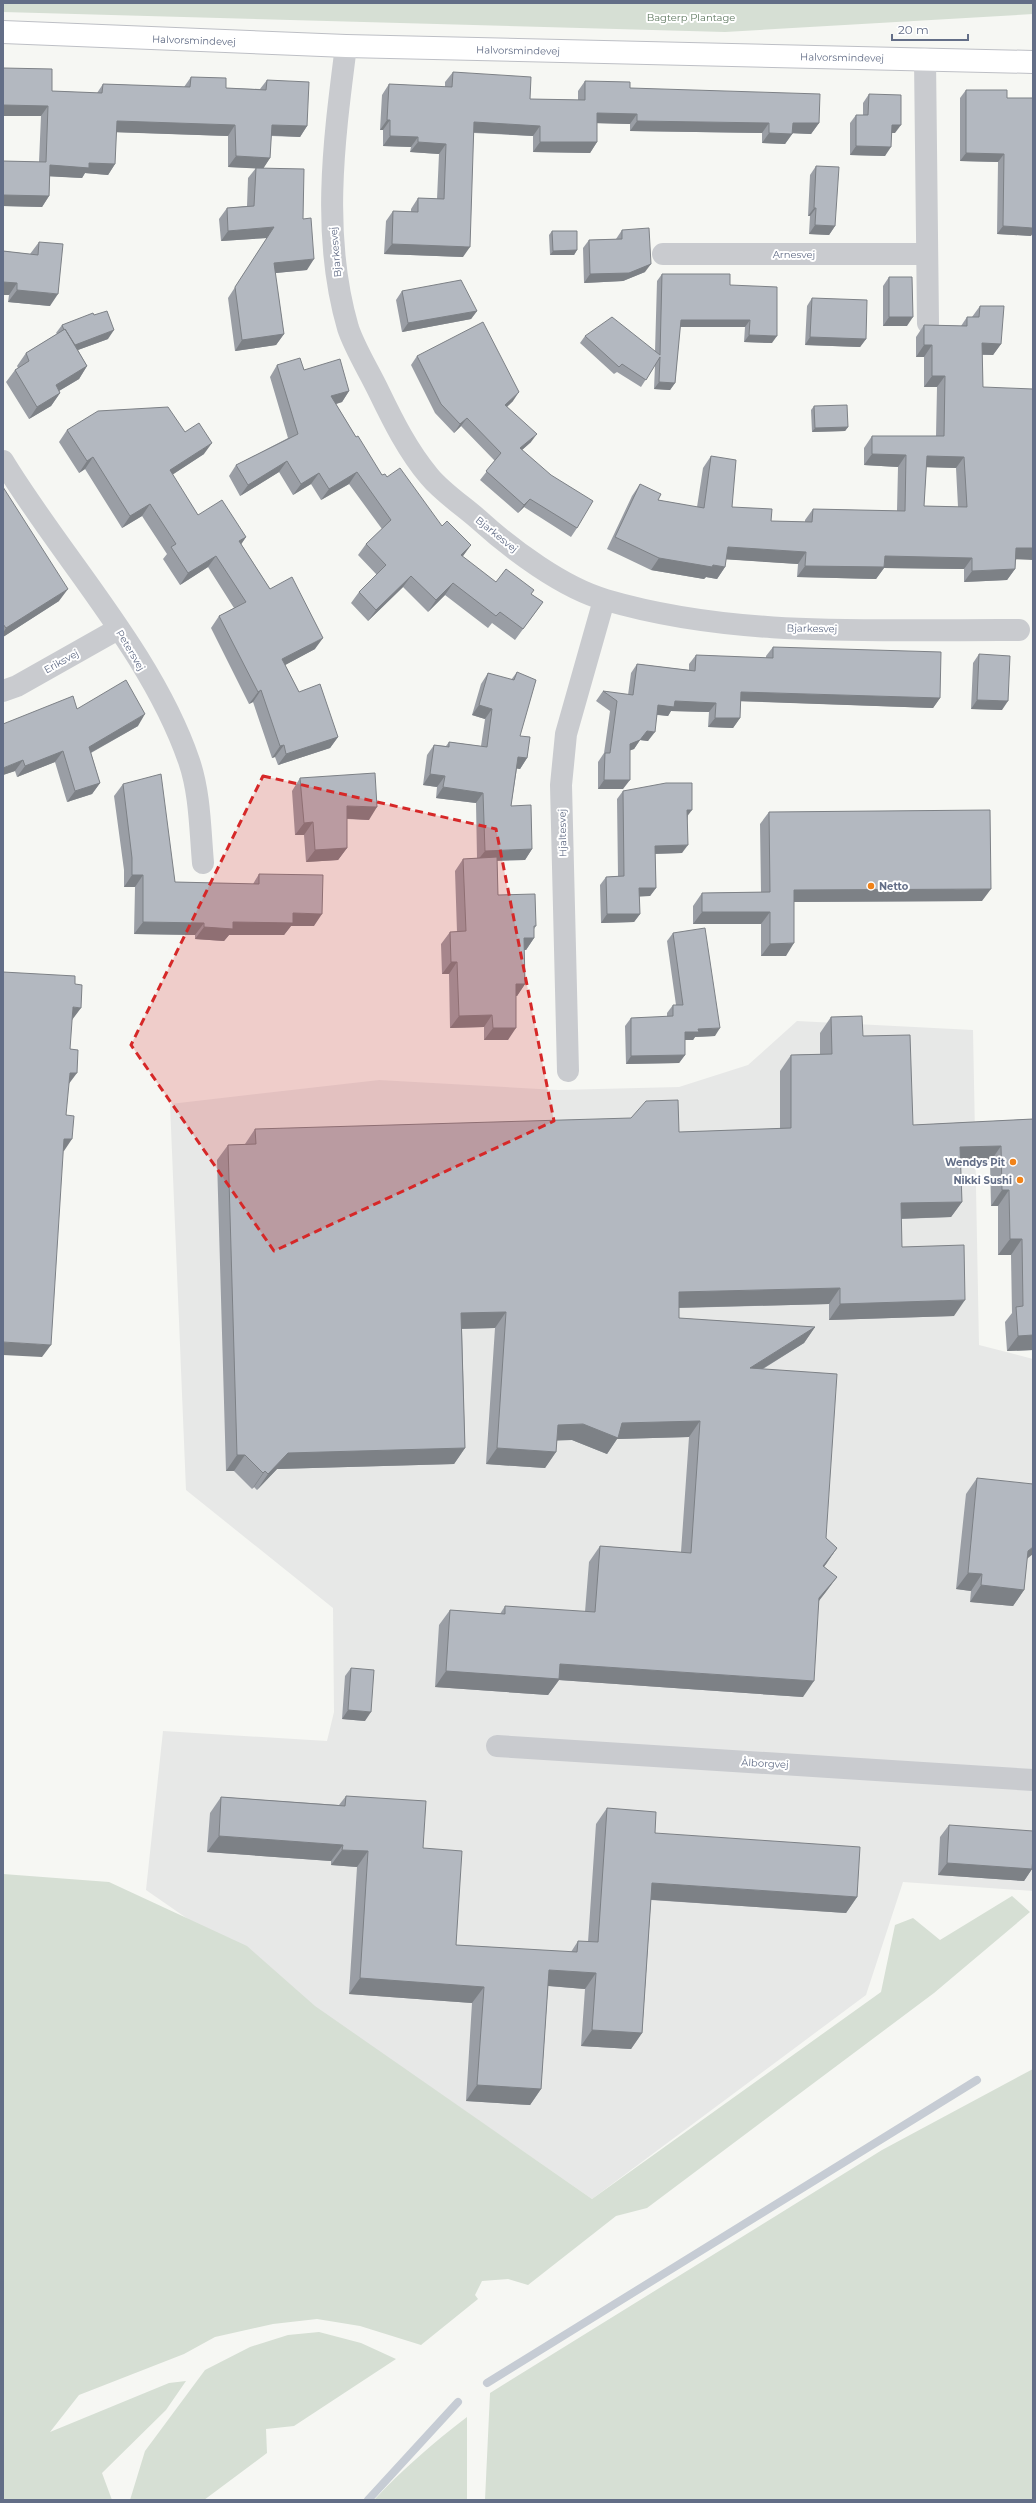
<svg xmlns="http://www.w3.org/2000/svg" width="1036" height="2503" viewBox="0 0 1036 2503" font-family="Montserrat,sans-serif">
<rect width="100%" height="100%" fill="#f6f7f3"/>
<!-- built -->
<path fill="#e7e8e7" d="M797 1021 973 1030 979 1345 1033 1359V1891L903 1882 866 1995 592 2199 146 1890 163 1731 327 1741 334 1712 333 1608 186 1490 170 1104 379 1080 558 1090 679 1087 748 1065Z"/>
<!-- green -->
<path fill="#d6dfd4" d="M3 3H1033V14L725 32 3 12Z
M3 1874 109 1882 247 1946 315 2006 592 2199 881 1992 895 1925 913 1918 940 1940 1012 1896 1030 1912 934 1993 647 2208 616 2216 528 2285 508 2279 482 2281 475 2295 478 2299 421 2345 360 2326 317 2319 273 2324 215 2337 184 2354 79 2395 50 2432 169 2383 186 2381 166 2410 102 2473 112 2500H3Z
M1033 2069V2500H485L490 2393 882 2150Z
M319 2332 361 2343 396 2359 294 2426 266 2429 267 2453 204 2500H130L145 2451 205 2370 250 2347 288 2335Z
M467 2417V2500H374C403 2469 433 2443 467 2417Z"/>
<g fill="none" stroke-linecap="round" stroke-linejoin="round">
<!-- stream -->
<path stroke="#c6ccd4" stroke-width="8" d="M487 2383 977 2080
M368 2500 458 2402"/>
<!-- secondary casing -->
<g stroke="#bdbfc5" stroke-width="24">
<path id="secondary" d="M3 32 346 46 1033 62"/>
</g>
<!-- street -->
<path stroke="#c9cbcf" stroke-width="22" d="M346 46C334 140 321 235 348 328 355 349 369 371 379 392 393 421 408 451 429 476 442 492 462 505 478 519 511 549 563 588 606 600 739 639 882 629 1019 630
M925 59 928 323
M663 254H926
M3 461C62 558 152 653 189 761 200 793 200 829 203 863
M3 691 17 686 118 629
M568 1071 561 785 566 734 604 600
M497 1746 1033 1780"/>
<!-- secondary -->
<use href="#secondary" stroke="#fff" stroke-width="22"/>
</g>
<!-- wall -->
<path fill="#9a9ea5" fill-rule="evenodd" d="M3 68 52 91 97 93 103 84 184 87 191 77 226 88 260 89 267 80 307 126 300 137 271 136 270 158 263 168 303 219 307 270 275 273 284 334 276 345 235 351 228 298 267 238 221 241 219 219 227 208 247 206 248 178 256 168 228 167V136L116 132 115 164 108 175 85 173 82 178 50 176 49 196 42 207 3 206V161L39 162 41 116H3Z
M453 72 530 99 578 100V91L585 81 630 88 819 123 811 134 793 133 785 144 762 143V133L630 131V124L597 123V142L590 153 533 152V136L474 133 463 257 384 254 386 221 393 211 411 212V209L418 198 437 199 439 154 410 152 411 147 383 146V130H380L382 95 389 84 445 87V82Z
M966 90 1007 98 1031 236 997 234 998 162 960 161V98Z
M869 94 895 133H892L885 156 850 155V123L856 115H863V103Z
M816 166 835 226 829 235 809 234 810 216H808L810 175Z
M622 230 645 272 623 281 584 283 583 248 589 240 616 239Z
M552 231 577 250 574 255H550L549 235Z
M39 242 50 306 8 302 9 295H3V251L30 254Z
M662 274 730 285 772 343 744 342 745 327H680L675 383 670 390 654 389 655 365 641 387 617 372 614 374 580 343 585 336 655 352 657 281Z
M889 277 907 326H883V286Z
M402 291 477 311 471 319 402 332 396 300Z
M812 298 866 339 860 347 805 345 807 306Z
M980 306 1001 344 993 355H982L983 387 1016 559 1015 569 1007 580 964 582V569L884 568 876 579 797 577 798 564 726 559 725 567 717 579 706 577 704 579 651 570 607 549 632 496 640 484 658 500 697 507 703 468 711 456 732 507 771 521 805 522V520L813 509 897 511 898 467 864 465V448L872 436H936L937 387H924V357H916V337L924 325 961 326 967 317H972ZM926 467 956 468 958 507 924 506Z
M94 315 108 339 78 350 87 366 79 379 59 391 60 393 51 406 29 419 6 382 15 370 18 368 17 366 26 353 57 334 56 333 62 325Z
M417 356 513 401 507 407 531 442 522 450 577 528 571 537 524 507 518 513 480 480 495 461 461 426 454 433 435 413 411 365Z
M277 365 304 370 349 391 342 402 336 404 356 437 382 475 387 477 442 526 471 545 462 557 496 582 531 594 543 602 515 640 492 623 488 628 445 595 428 612 403 587 368 621 351 603 359 592 377 575 358 555 366 544 382 529 349 484 321 500 311 484 293 495 279 472 240 496 229 476 236 465 288 438 270 377Z
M814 406 848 427 845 431 812 432 811 410Z
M67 430 185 432 204 454 172 475 198 515 246 537 241 544 270 589 315 649 285 665 299 692 338 737 330 748 278 765 275 757 272 758 253 702 249 704 211 628 219 616 234 608 208 567 180 585 163 559 167 554 142 516 122 528 85 469 79 473 59 442Z
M3 487 59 601 3 637Z
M773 647 940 698 933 708 740 701V718L733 728 708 727 709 712 671 711 668 716 657 715 648 741 640 740 634 749 630 750 623 789H598V762L604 753 610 711 596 701 603 691 628 695 631 673 637 664 689 670V664L696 655 766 658V656Z
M979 654 1002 710 971 709 973 663Z
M517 672 520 736 527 758 520 769 517 768 511 806 532 849 525 860 497 861 498 895 536 926 534 929V938L526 950H524L525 984 517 996H516L508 1040H484V1027L450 1028 449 974H442L441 944 450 932H457L455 871 463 859 477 858 476 803 436 798 437 787 423 785 427 755 434 745 446 746 449 742 481 746 485 719 472 715 481 684 488 673 511 680Z
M77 709 138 726 91 753 100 783 92 794 67 802 55 762 17 777 15 771 3 775Z
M300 778 369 820 347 819V848L338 860 306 862 304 835H295L292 791Z
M123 784 175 882 253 884 259 874 314 926H291L284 935H229L224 941 195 939V935L134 934 135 887H124V870L114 796Z
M623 791 688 816 682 853 655 854 656 888 650 896H639L640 914 634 922 601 923 600 885 606 877 618 876 617 799Z
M769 812 982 901 794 902 786 956H761V924H693V906L702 893 761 892 760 824Z
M673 933 715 1036 695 1037 693 1040H685V1055L679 1063 626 1064 625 1026 631 1018 667 1017V1013L673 1005H676L667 941Z
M831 1017 863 1036 913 1125 1033 1119V1350L1007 1351 1005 1322 1012 1313 1011 1255H998V1206H991L990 1162 960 1163 962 1202 951 1217 901 1219 902 1247 954 1316 829 1320V1304L679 1308V1318L815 1327 804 1343 763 1369 826 1538 837 1548 824 1567 837 1577 819 1601 803 1697 559 1680 548 1695 435 1687 439 1625 450 1610 500 1614 505 1606 585 1612 589 1562 600 1546 681 1552 689 1437 617 1439 607 1454 572 1440H557L556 1452 545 1468 486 1464 495 1328 462 1329 465 1448 454 1464 277 1469 257 1490 254 1487 252 1489 234 1471H226L217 1160 228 1145 245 1144 255 1129 679 1132 780 1129V1071L791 1055 820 1054V1033Z
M977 1478 1027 1558 1024 1590 1013 1606 970 1602 971 1591 956 1589 966 1494Z
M351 1668 365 1721 342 1719 345 1676Z
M346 1796 423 1848 456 1945 571 1952 578 1941 588 1942 596 1824 607 1808 655 1833 857 1897 846 1913 651 1900 642 2033 631 2049 581 2046 585 1989 548 1986 541 2089 530 2105 466 2101 472 2003 349 1994 357 1867 331 1865V1861L207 1852 210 1813 221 1797 339 1805Z
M949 1825 1032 1869 1024 1881 938 1875 940 1837Z"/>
<!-- shaded-wall -->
<path fill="#7d8186" d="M3 105 48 106 41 116H3Z
M597 113 637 114 630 124 590 123Z
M387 120H390L383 130H380Z
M117 121 235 125 228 136 109 132Z
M637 121 769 123 762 133 630 131Z
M474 122 540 126 533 136 467 132Z
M793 123H819L811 134 786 133Z
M272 125 307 126 300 137 264 135Z
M892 125H901L895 133H886Z
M769 133 792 134 785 144 762 143Z
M390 136 418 137 411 147 383 146Z
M418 142 446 144 439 154 410 152Z
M540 142H597L590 153 533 152Z
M856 146 891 147 885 156 850 155Z
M966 153 1004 154 998 162 960 161Z
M236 156 270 158 263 169 228 167Z
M89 163 115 164 108 175 85 173 82 178 42 176 50 165Z
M3 195 49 196 42 207 3 206Z
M814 208H816L810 216H808Z
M815 225 835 226 829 235 809 234Z
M1003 226 1033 228V233L1031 236 997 234Z
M274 227 267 238 221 241 228 231Z
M392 244 470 247 463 257 384 254Z
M577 250 574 255H550L553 251Z
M314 259 307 270 266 274 274 263Z
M651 264 645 272 623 281 584 283 590 274Z
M3 282 17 283 9 295H3Z
M17 290 58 294 50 306 8 302Z
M477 311 471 319 402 332 408 323Z
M889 317H913L907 326H883Z
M681 320H750L745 327H676Z
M114 330 108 339 64 355 70 346Z
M284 334 276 345 235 351 242 340Z
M749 335 777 336 772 343 744 342Z
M810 337 866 339 860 347 805 345Z
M982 343 1001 344 993 355 974 354Z
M924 345H932L924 357H916Z
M87 366 79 379 47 398 56 385Z
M932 376H945L937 387H924Z
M659 382 675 383 670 390 654 389Z
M349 391 342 402 323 408 331 396Z
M519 392 513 401 499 414 505 405Z
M60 393 51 406 29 419 37 407Z
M467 418 461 426 454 433 460 424Z
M848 427 845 431 812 432 815 428Z
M537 434 531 442 514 457 520 448Z
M212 443 204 454 161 482 170 470Z
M872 454 906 455 898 467 864 465Z
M927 456 964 457 956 468 919 467Z
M93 457 85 469 79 473 87 461Z
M287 461 279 472 240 496 248 485Z
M357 472 349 484 321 500 329 489Z
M319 473 311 484 293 495 301 484Z
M530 499 524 507 518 513 524 505Z
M150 504 142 516 122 528 130 516Z
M246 537 238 549 239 541Z
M471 545 463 556 453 567 461 555Z
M728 547 806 552 798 564 720 559Z
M1016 548H1033V560L1008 559Z
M216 556 208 567 180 585 188 573Z
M885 556 972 558 964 569 884 568 876 579 797 577 805 566Z
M659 558 713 565 725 567 717 579 706 577 704 579 651 570Z
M1015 569 1007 580 964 582 972 571Z
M411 576 403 587 368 621 376 610Z
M453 583 445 595 428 612 436 600Z
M68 589 59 601 3 637V633L6 628Z
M323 638 315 649 274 671 282 659Z
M261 690 253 702 249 704 258 692Z
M741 692 940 698 933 708 734 701Z
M977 700 1008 701 1002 710 971 709Z
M675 701 716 703 709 712 671 711 668 716 652 714 658 705Z
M479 705 492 709 485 719 472 715Z
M145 714 138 726 81 758 89 747Z
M715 718H740L733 728 708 727Z
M647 731 655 732 648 741 640 740 634 749 623 753 630 744Z
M338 737 330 748 278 765 286 754Z
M284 745 275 757 272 758 280 746Z
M63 751 55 762 17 777 25 766Z
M518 757 527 758 520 769 511 768Z
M23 760 15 771 3 775V768Z
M430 774 445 776 437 787 423 785Z
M604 780H630L623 789H598Z
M100 783 92 794 67 802 75 791Z
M443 787 483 793 476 803 436 798Z
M347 806 377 807 369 820 338 818Z
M687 810H692L686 818Z
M313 822 304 835H295L304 823Z
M688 845 682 853 649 854 655 846Z
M347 848 338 860 306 862 315 850Z
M532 849 525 860 477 861 485 851Z
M132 875H143L135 887H124Z
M639 888H656L650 896 633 897Z
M991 889 982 901 785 902 794 890Z
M702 912H770L761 924H693Z
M293 913 322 914 314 926H291L284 935H229L224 941 195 939 204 927Z
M607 914H640L634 922 601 923Z
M143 922 204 923 195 935 134 934Z
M524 938H534L526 950H516Z
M794 943 786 956H761L770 944Z
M451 962H457L449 974H442Z
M516 984H525L517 996H508Z
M73 1007 81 1008 72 1020Z
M492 1015 484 1027 450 1028 459 1016Z
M493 1028H516L508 1040H484Z
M720 1028 715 1036 695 1037 693 1040H679L685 1032 698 1029Z
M685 1055 679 1063 626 1064 631 1056Z
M70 1073H77L68 1085Z
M64 1139H72L64 1151H55Z
M1001 1146 990 1162 949 1163 960 1147Z
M1002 1190H1009L998 1206H991Z
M962 1202 951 1217 890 1219 901 1203Z
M1010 1239H1022L1011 1255H998Z
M840 1288 829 1304 668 1308 679 1292Z
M965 1300 954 1316 829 1320 840 1304Z
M506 1312 495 1328 450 1329 461 1313Z
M815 1327 804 1343 738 1384 750 1368Z
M1033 1335V1350L1007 1351 1018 1336Z
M3 1342 51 1345 42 1357 3 1355Z
M700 1421 689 1437 617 1439 607 1454 572 1440 547 1441 558 1425Z
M465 1448 454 1464 277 1469 257 1490 268 1474 288 1453Z
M497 1448 556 1452 545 1468 486 1464Z
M237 1455H245L234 1471H226Z
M265 1471 254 1487 252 1489 263 1473Z
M1033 1547V1554L1017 1567 1028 1551Z
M837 1548 826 1564 812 1582 823 1566Z
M968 1573 982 1574 971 1591 956 1589Z
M837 1577 825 1593 808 1614 819 1598Z
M981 1585 1024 1590 1013 1606 970 1602Z
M560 1664 814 1681 803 1697 559 1680 548 1695 435 1687 446 1671Z
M348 1710 371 1712 365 1721 342 1719Z
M219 1836 343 1845 331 1861 207 1852Z
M342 1850 368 1851 357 1867 331 1865Z
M947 1863 1032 1869 1024 1881 938 1875Z
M652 1883 857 1897 846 1913 641 1899Z
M549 1970 596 1973 585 1989 538 1985Z
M360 1978 484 1987 472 2003 349 1994Z
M592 2030 642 2033 631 2049 581 2046Z
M477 2085 541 2089 530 2105 466 2101Z"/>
<!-- building -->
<path fill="#b3b8c0" stroke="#7d8186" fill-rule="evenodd" d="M3 68 52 69V91L102 93 103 84 190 87 191 77 226 78V88L266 90 267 80 309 82 307 126 272 125 270 158 236 156 235 125 117 121 115 164 89 163V168L50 165 49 196 3 195V161L46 162 48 106 3 105Z
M453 72 531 77 530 99 585 100V81L630 82V88L820 94 819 123H793L792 134 769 133V123L637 121V114L597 113V142H540V126L474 122 470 247 392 244 393 211 418 212V198L444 199 446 144 418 142V137L390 136V120H387L389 84 452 87Z
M966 90H1007V98H1033V228L1003 226 1004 154 966 153Z
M869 94 901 95V125H892L891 147 856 146V115H868Z
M816 166 839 167 835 226 815 225 816 208H814Z
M256 168 304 169 303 219 311 218 314 259 274 263 284 334 242 340 235 287 274 227 228 231 227 208 254 206Z
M649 228 651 264 629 273 590 274 589 240 622 239V230Z
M552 231H577V250L553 251Z
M39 242 63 244 58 294 17 290V283L3 282V251L38 255Z
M662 274H730V285L777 287V336L749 335 750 320H681L675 383 659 382 660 357 646 380 622 364 619 367 585 336 612 317 660 355Z
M889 277H912L913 317H889Z
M461 280 477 311 408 323 402 291Z
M812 298 867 300 866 339 810 337Z
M980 306H1004L1001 344 982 343 983 387 1033 389V548H1016L1015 569 972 571V558L885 556 884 567 805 566 806 552 728 547 725 567 713 565 712 567 659 558 615 537 640 484 661 494 658 500 704 508 711 456 736 460 732 507 772 509 771 521 812 522 813 509 905 511 906 455 872 454V436H944L945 376H932V345H924V325L967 326V317H979ZM927 456 964 457 967 507 924 506Z
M107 311 114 330 75 345 65 329 64 330 62 325 93 313 94 315Z
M483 322 519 392 505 405 537 434 520 448 551 475 593 501 577 528 530 499 524 505 486 471 501 453 467 418 460 424 441 404 417 356Z
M65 329 87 366 56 385 60 393 37 407 15 370 29 361 26 353Z
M300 358 304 370 340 359 349 391 331 396 356 437 358 436 382 475 385 474 387 477 400 468 442 526 447 521 471 545 461 555 496 582 506 569 534 590 531 594 543 602 523 629 500 612 496 616 453 583 436 600 411 576 376 610 359 592 386 565 366 544 391 520 357 472 329 489 319 473 301 484 287 461 248 485 236 465 298 434 277 365Z
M847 405 848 427 815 428 814 406Z
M168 407 185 432 199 423 212 443 170 470 198 515 222 500 246 537 239 541 270 589 292 577 323 638 282 659 299 692 320 684 338 737 286 754 284 745 280 746 261 690 258 692 219 616 246 602 216 556 188 573 171 547 176 544 150 504 130 516 93 457 87 461 67 430 98 411Z
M3 487 68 589 6 628 3 624Z
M773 647 941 652 940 698 741 692 740 718H715L716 703 675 701 674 707 658 705 655 732 647 731 640 740 630 744V780H604L605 753H610L617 701 603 691 633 695 637 664 695 671 696 655 773 658Z
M979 654 1010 656 1008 701 977 700Z
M517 672 536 680 520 736 530 737 527 758 518 757 511 806 531 805 532 849 485 851 483 793 443 787 445 776 430 774 434 745 449 747V742L487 747 492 709 479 705 488 673 514 680Z
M126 680 145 714 89 747 100 783 75 791 63 751 25 766 23 760 3 768V724L73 696 77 709Z
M375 773 377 807 347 806V848L315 850 313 822 304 823 300 778Z
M161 774 175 882 259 884V874L323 875 322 914 293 913V923L233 922V929L204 927V923L143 922V875H132V858L123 784Z
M666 783H692V810H687L688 845 655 846 656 888H639L640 914H607L606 877 624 876 623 791Z
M990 810 991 889 794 890V943L770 944V912H702V893L770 892 769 812Z
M497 857 498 895 535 894 536 926H534V938H524L525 984H516V1028H493L492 1015 459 1016 457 962H451L450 932 466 931 463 859Z
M705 928 720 1028 698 1029 699 1032H685V1055L631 1056V1018L673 1016V1005H683L673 933Z
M3 972 75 976V984L82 985 81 1008 73 1007 70 1049 78 1050 77 1073H70L66 1115 74 1116 72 1139H64L51 1345 3 1342Z
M862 1016 863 1036 910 1035 913 1125 1033 1119V1335L1018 1336 1016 1307 1023 1306 1022 1239H1010L1009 1190H1002L1001 1146 960 1147 962 1202 901 1203 902 1247 964 1245 965 1300 840 1304V1288L679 1292V1318L815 1327 750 1368 837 1374 826 1538 837 1548 823 1566 837 1577 819 1598 814 1681 560 1664 559 1679 446 1671 450 1610 505 1614V1606L595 1612 600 1546 691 1553 700 1421 622 1423 618 1438 583 1424 558 1425 556 1452 497 1448 506 1312 461 1313 465 1448 288 1453 268 1474 265 1471 263 1473 245 1455H237L228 1145 256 1144 255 1129 631 1118 646 1101 678 1100 679 1132 791 1128V1055L832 1054 831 1017Z
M977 1478 1033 1484V1547L1028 1551 1024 1590 981 1585 982 1574 968 1573Z
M351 1668 374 1670 371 1712 348 1710Z
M346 1796 426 1801 423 1848 462 1851 456 1945 577 1952 578 1941 598 1942 607 1808 656 1812 655 1833 860 1847 857 1897 652 1883 642 2033 592 2030 596 1973 549 1970 541 2089 477 2085 484 1987 360 1978 368 1851 342 1850 343 1845 219 1836 221 1797 345 1806Z
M949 1825 1033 1831V1858L1032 1869 947 1863Z"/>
<!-- marked area -->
<path fill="#d62828" fill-opacity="0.2" stroke="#d62828" stroke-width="3" stroke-dasharray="8 5" stroke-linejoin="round" d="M263 776 496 829 554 1121 274 1251 131 1045Z"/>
<!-- markers -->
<g fill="#f18319" stroke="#fff" stroke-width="1.5">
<circle cx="871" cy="886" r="4"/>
<circle cx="1013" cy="1162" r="4"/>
<circle cx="1020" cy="1180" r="4"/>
</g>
<g text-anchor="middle" stroke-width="4" stroke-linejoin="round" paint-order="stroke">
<!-- park labels -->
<g font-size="10" fill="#5f7960" stroke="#fff">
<text x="691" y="21">Bagterp Plantage</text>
</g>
<!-- street labels -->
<g font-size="10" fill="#636e87" stroke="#fff">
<text transform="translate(194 40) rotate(2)" y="4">Halvorsmindevej</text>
<text transform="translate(518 50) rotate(1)" y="4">Halvorsmindevej</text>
<text transform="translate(842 57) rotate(1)" y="4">Halvorsmindevej</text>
<text transform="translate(335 252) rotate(-95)" y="4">Bjarkesvej</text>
<text x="794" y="258">Arnesvej</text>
<text transform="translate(497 534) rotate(39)" y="4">Bjarkesvej</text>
<text transform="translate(812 628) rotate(1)" y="4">Bjarkesvej</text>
<text transform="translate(131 650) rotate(59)" y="4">Petersvej</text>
<text transform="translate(61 661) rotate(-29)" y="4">Eriksvej</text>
<text transform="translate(562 833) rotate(-91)" y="4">Hjaltesvej</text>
<text transform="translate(765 1763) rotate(3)" y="4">Ålborgvej</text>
</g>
<!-- poi labels -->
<g font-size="10" font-weight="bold" fill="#636e87" stroke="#fff" text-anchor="end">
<text x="879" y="890" text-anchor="start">Netto</text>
<text x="1005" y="1166">Wendys Pit</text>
<text x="1012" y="1184">Nikki Sushi</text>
</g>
</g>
<!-- border -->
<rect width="1036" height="2503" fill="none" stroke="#636e87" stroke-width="8"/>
<!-- scale -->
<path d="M892 34v6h76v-6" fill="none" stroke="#636e87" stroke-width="2"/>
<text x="898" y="34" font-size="12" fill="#636e87" stroke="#ffffff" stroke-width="3" paint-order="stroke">20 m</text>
</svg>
